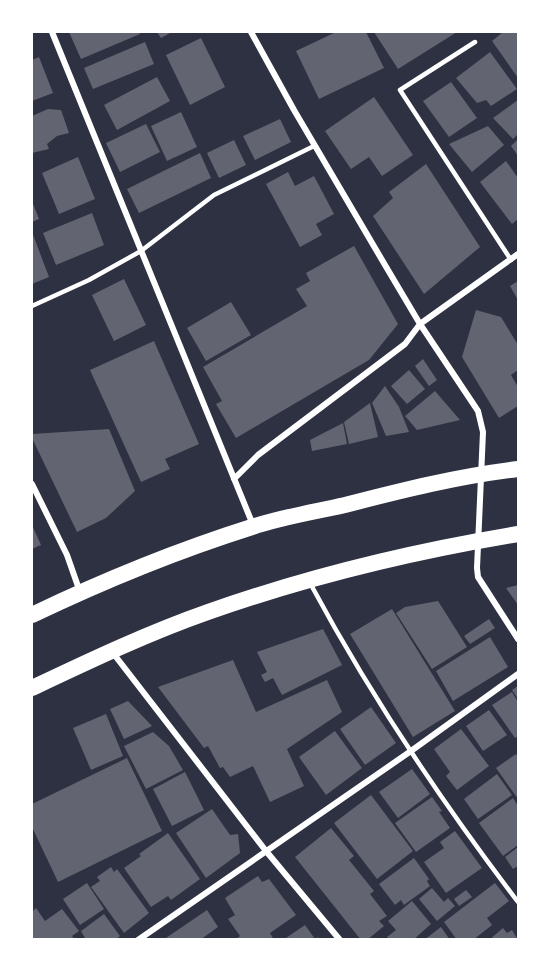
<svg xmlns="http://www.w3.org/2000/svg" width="550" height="971" viewBox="0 0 550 971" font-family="Spectral,serif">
<rect width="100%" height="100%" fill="#2d3142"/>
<!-- building -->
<path fill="#626471" d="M69 32H139L140 34 81 59Z
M157 32H172L161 38Z
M336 32H366L384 68 319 99 296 51Z
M374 32H457L398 69Z
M503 32H518V78L492 41Z
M201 38 225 87 190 105 166 55Z
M145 42 154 64 93 89 84 68Z
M490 52 517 89 491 106 486 100 477 103 456 78Z
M39 57 53 93 32 101V60Z
M157 77 170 101 117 130 104 105Z
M451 82 477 118 449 137 423 101Z
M374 97 413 155 382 176 369 157 351 169 325 131Z
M518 100V134L513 139 493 118Z
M48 109 61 110 69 133 57 136 47 144 49 149 32 153V116Z
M181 112 197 147 167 161 151 126Z
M280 119 291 142 255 160 243 136Z
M146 124 160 152 120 172 106 143Z
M488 126 504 145 472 172 449 144Z
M518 139V156L511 146Z
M234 140 246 165 219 178 207 153Z
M200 153 211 178 139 213 127 189Z
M78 157 95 199 59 214 42 173Z
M506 161 518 178V219L512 224 480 182Z
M426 164 480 247 424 294 373 216 393 198 389 192Z
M288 172 295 186 314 176 334 214 316 224 322 235 300 247 266 184Z
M32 201 39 219 32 222Z
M92 213 104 245 56 265 43 233Z
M32 232 49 277 32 284Z
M354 246 398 324 369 360 236 438 216 404 222 401 203 367 307 306 296 289 310 281 306 273Z
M124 279 146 325 114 341 92 295Z
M518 281V300L510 286Z
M231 302 251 335 206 361 187 328Z
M476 310 501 317 518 345V370L511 375 518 387V406L499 418 462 357Z
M154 341 199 444 165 459 170 469 141 482 90 370Z
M423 359 437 380 429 386 415 366Z
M409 370 425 389 407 404 391 386Z
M385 386 399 407 409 432 386 436 372 403Z
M435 391 460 420 417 430 405 416Z
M370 403 378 437 349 444 344 422Z
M343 423 347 444 312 451 310 440Z
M109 429 135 491 106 518 77 532 32 438V434Z
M32 525 41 545 32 549Z
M518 585V605L506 588Z
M438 601 467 647 432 669 396 613 405 607Z
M392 609 455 711 413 737 350 634Z
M489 619 495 628 470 644 464 636Z
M323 629 342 665 282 695 273 678 265 682 261 675 267 672 257 652Z
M490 637 508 667 453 701 436 671Z
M233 660 256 712 327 680 342 712 287 749 304 786 270 802 253 766 230 777 223 767 220 768 208 746 204 748 158 687Z
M518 686V699L512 690Z
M512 692 518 702V736L515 738 492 705Z
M128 701 152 726 124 739 110 709Z
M371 707 396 743 365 765 340 729Z
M489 710 507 735 483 751 466 726Z
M106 714 123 756 91 770 73 728Z
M461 729 489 766 457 790 446 776 450 772 434 749Z
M335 731 362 768 326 795 299 757Z
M153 732 169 746 183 770 146 789 124 746Z
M516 754 518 758V799L496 768Z
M127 758 162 831 58 882 32 827V804Z
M412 769 430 794 398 818 379 792Z
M185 772 204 810 172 826 153 789Z
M497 774 512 795 478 819 464 799Z
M371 795 413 851 377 879 334 823Z
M432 797 442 811 439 812 450 828 416 852 395 823Z
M513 798 518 806V845L503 856 479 823Z
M212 809 230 835 238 834 240 853 206 878 176 833Z
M331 828 354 856 349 860 374 891 370 894 387 916 379 921 384 926 367 940H361L295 857Z
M455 831 482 868 446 893 424 862 444 848 440 842Z
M168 833 200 879 171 900 168 896 151 907 124 868 141 856 139 854Z
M518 847V866L513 869 505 857Z
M414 858 429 879 427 881 430 886 404 905 401 900 395 905 379 884Z
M111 867 114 872 117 869 149 913 124 933 91 887 100 881 97 877Z
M258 876 262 882 269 879 296 915 270 933 274 940H235L240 936 228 919 235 915 225 898Z
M87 883 104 909 80 925 63 899Z
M495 883 509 901 487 918 492 925 473 940H457L444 922Z
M432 888 444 902 448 898 455 906 437 921 419 899Z
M466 890 472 897 459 906 454 899Z
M412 901 431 924 413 940H389L387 937 396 930 388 921Z
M36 908 45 921 62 909 79 931 72 936 75 940H32V912Z
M207 910 218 927 200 940H163Z
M104 914 120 936 115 940H83L85 938 81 931Z
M305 925 315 939 318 937 319 940H283Z
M441 927 450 940H424Z
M503 928 507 933 512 930 518 940H489Z"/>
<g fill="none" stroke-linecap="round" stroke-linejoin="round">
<!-- service -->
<path stroke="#fff" stroke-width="4.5" d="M475 42 400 90 511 260
M32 306 89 280 141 251 214 195 314 146
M310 583C370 695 441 801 518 902"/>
<!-- minor -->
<path stroke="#fff" stroke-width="6" d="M52 32 253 525
M251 32 294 110 385 265 420 324 478 411 483 432 477 568 478 577 518 639
M234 479 258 455 405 344 420 324 518 254
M32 484 67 555 80 592
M113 653 266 851 340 940
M138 940 411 751 518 674"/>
<!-- trunk -->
<path stroke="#fff" stroke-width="16" d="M32 615C103 581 176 551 252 527 282 517 314 512 345 505 403 490 459 476 518 469
M32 688C89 661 148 633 208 612 307 577 415 551 518 534"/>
</g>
<!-- border -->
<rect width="550" height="971" fill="none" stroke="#ffffff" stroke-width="66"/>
</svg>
